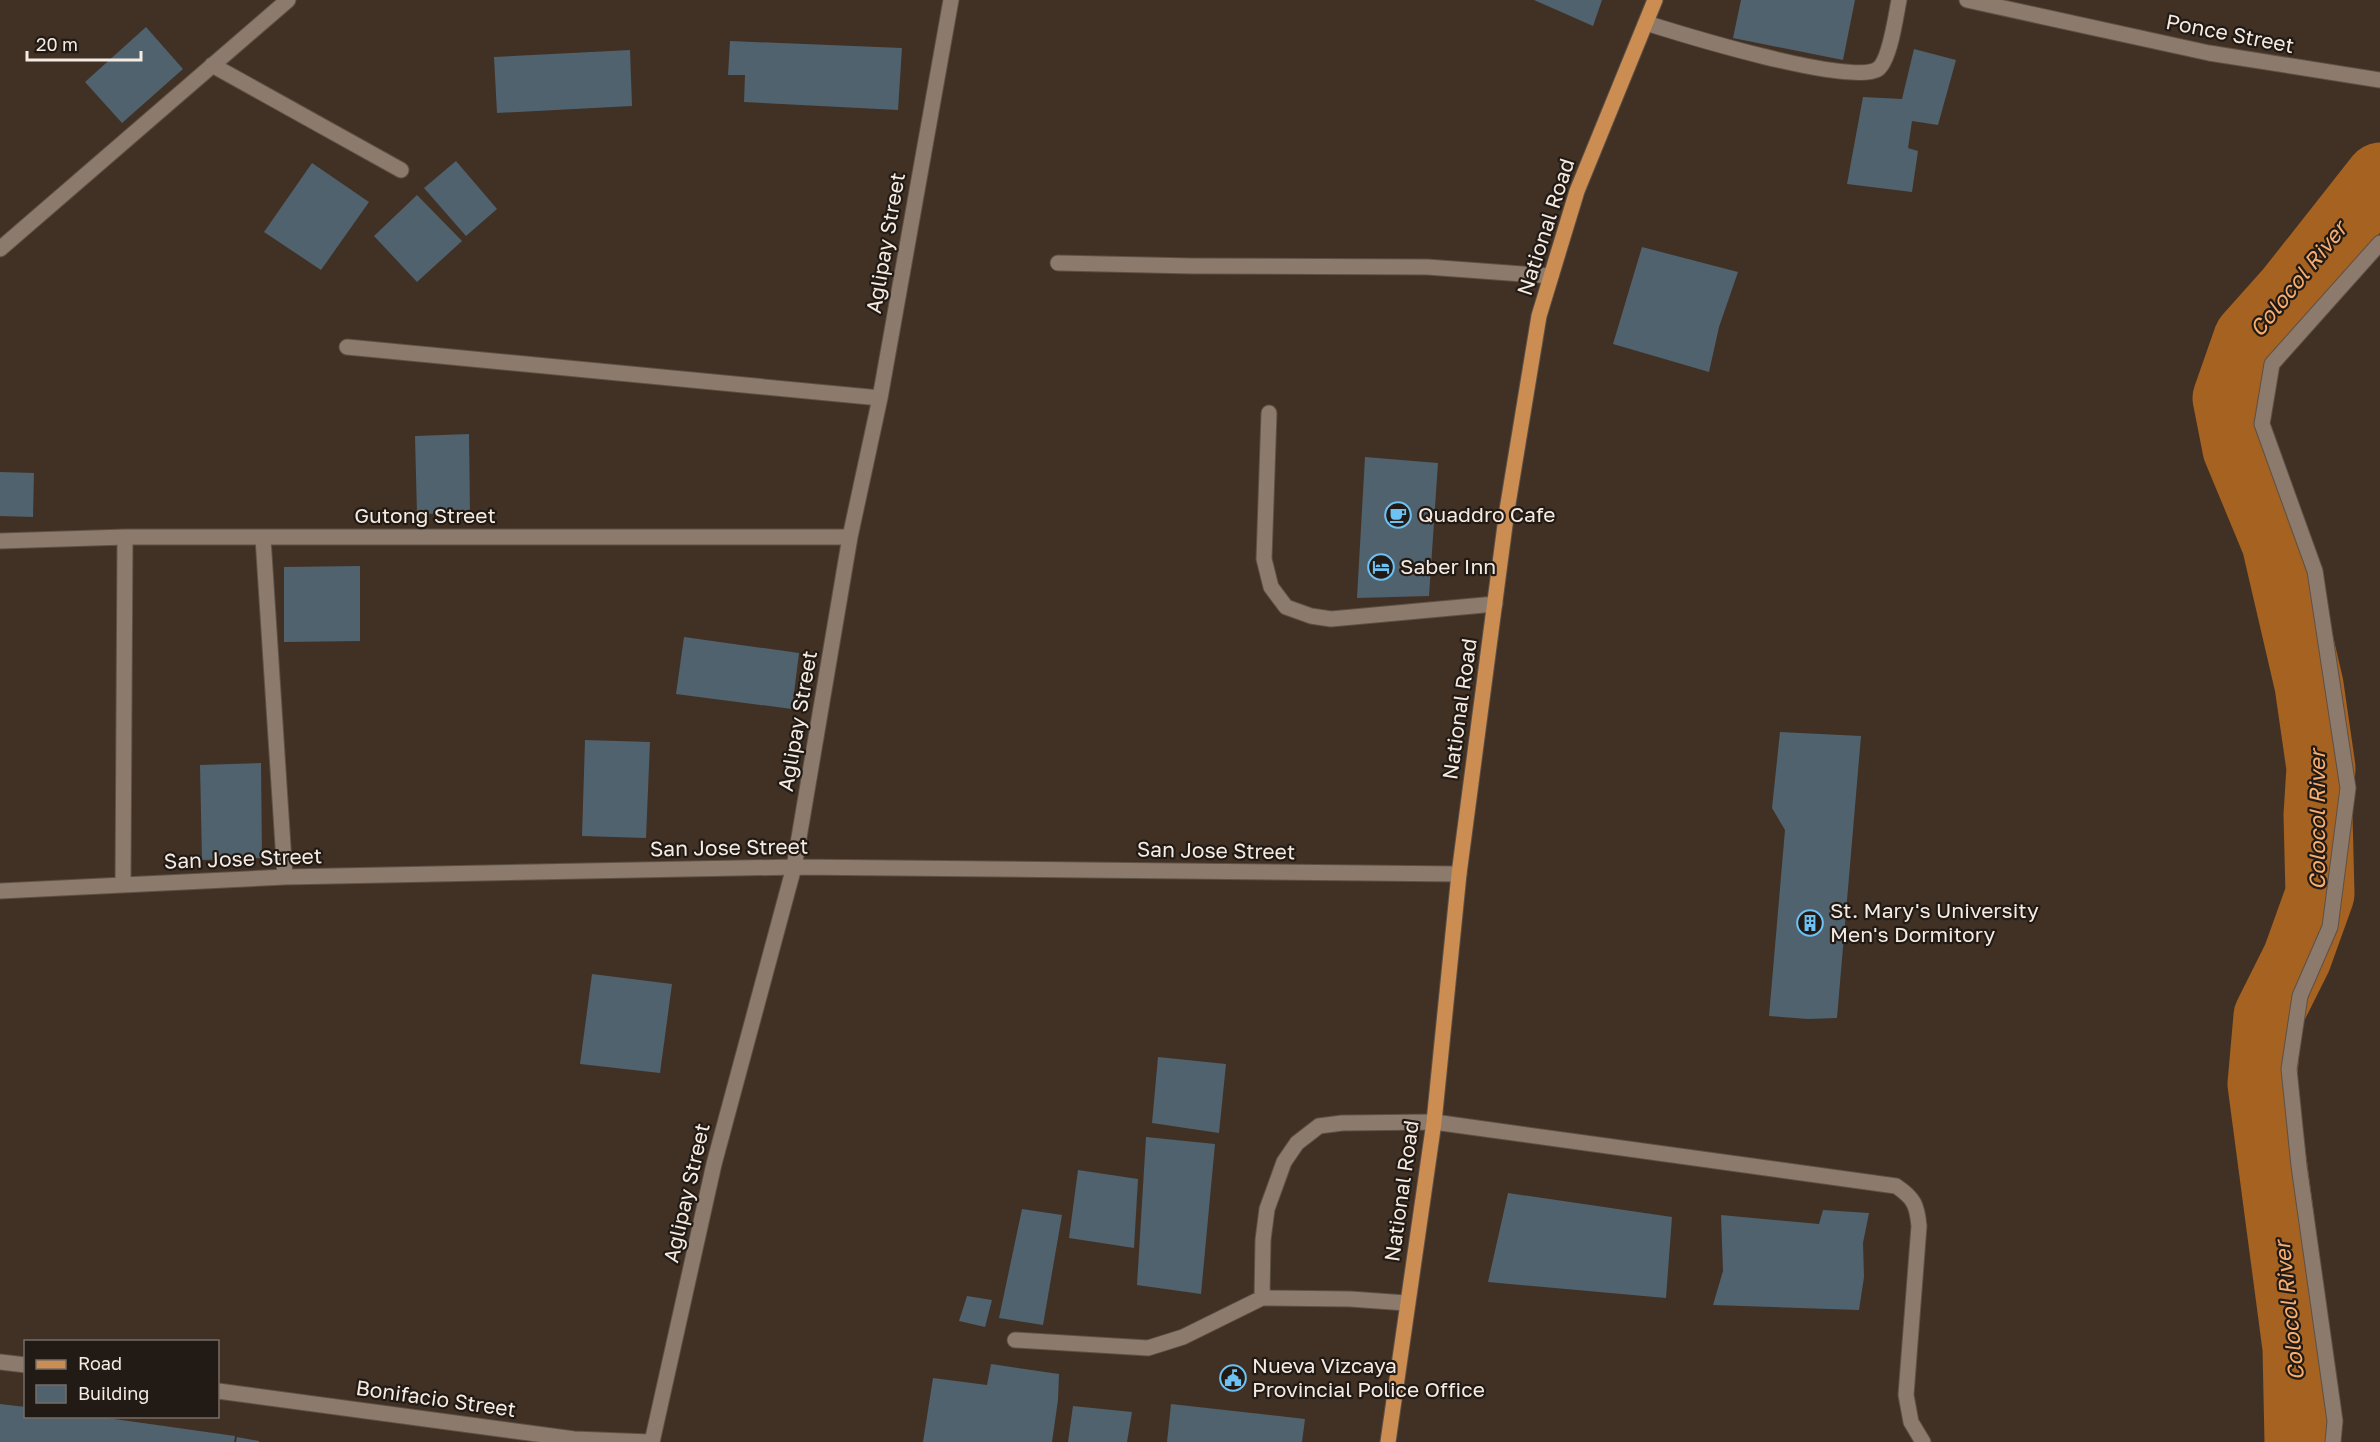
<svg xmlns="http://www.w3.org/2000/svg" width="2380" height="1442" viewBox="0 0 2380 1442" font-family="'Golos Text',sans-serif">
<rect width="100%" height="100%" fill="#413125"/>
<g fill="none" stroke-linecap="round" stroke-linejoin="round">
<!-- river -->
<path stroke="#a56221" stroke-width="69" d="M2299 1442 2297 1348 2262 1084 2268 1016 2297 958 2320 894 2318 815 2321 768 2309 685 2276 543 2237 449 2227 398 2248 338 2290 291 2380 177"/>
</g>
<!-- building -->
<path fill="#4f626e" d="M1534 0H1602L1593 26Z
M1741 0H1855L1843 60 1733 38Z
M146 27 183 69 122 123 85 82Z
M730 41 902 48 898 110 744 102 745 75H728Z
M1914 49 1956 60 1938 125 1912 121 1908 148 1918 151 1912 192 1847 184 1863 97 1902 99Z
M630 50 632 106 497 113 494 57Z
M456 161 497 209 466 236 424 188Z
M312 163 369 202 321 270 264 232Z
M417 195 462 241 417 282 374 236Z
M1642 247 1738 272 1719 327 1709 372 1613 344Z
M469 434 470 513 417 514 415 436Z
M1365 457 1438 463 1429 596 1357 598Z
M0 472 34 473 33 517 0 516Z
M360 566V641L284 642V567Z
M684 637 799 653 792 709 676 694Z
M1780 732 1861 736 1837 1018 1808 1019 1769 1016 1785 830 1772 808Z
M585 740 650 742 646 838 582 836Z
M261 763 262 858 202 860 200 765Z
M592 974 672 984 660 1073 580 1064Z
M1158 1057 1226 1064 1219 1133 1152 1123Z
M1146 1137 1215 1144 1201 1294 1137 1285Z
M1078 1170 1138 1179 1134 1248 1069 1238Z
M1508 1193 1672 1217 1666 1298 1488 1282Z
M1022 1209 1062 1215 1043 1325 999 1318Z
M1823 1210 1869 1213 1863 1243 1864 1277 1859 1310 1713 1305 1723 1271 1721 1215 1819 1224Z
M967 1296 992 1300 985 1327 959 1321Z
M991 1364 1059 1374 1058 1400 1052 1442H923L933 1378 987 1385Z
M0 1404 26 1407V1416H93L235 1436 234 1442H0Z
M1171 1404 1305 1419 1302 1442H1167Z
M1073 1406 1132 1412 1127 1442H1068Z
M237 1437 259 1441V1442H236Z"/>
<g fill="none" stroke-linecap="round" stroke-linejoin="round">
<!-- minor casing -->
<g stroke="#5d5045" stroke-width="17">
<path id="minor" d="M1967 0 2209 53 2380 80
M1646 23C1681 34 1852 87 1878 69 1890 60 1896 15 1899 0
M212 65 401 170
M0 249 288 0
M1058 263 1192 266 1427 267 1551 276
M347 347 880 398
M1269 413 1264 559 1271 587 1286 607 1311 616 1331 619 1495 604
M263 538 285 877
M0 541 125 537H850
M123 884 125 537
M0 891 285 877 794 867 1459 874
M1262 1298 1263 1240 1267 1209 1284 1162 1297 1143 1319 1126 1342 1123 1434 1122 1896 1186C1914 1198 1917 1205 1919 1226L1906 1395 1911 1422 1923 1442
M1015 1340 1148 1348 1183 1337 1262 1298 1350 1299 1406 1303
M0 1362 26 1365
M218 1391 574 1439 650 1442
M652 1442 714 1164 794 867 850 537 880 398 951 0
M2333 1442 2335 1421 2299 1166 2289 1069 2300 996 2330 927 2348 788 2315 571 2262 424 2272 364 2380 243"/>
</g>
<!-- major casing -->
<g stroke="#5d5045" stroke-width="17">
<path id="major" d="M1388 1442 1434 1122 1459 874 1507 510 1539 316 1577 191 1655 0"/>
</g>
<!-- minor -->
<use href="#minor" stroke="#8c7a6c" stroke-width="15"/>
<!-- major -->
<use href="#major" stroke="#cc8d52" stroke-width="15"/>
</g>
<!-- icons -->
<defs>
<g id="cafe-ring" transform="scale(1.35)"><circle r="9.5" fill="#221b15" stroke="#6ec2f3" stroke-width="1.5"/><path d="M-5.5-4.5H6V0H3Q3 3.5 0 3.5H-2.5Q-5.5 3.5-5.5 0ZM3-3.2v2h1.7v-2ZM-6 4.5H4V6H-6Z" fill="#6ec2f3"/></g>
<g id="hotel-ring" transform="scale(1.35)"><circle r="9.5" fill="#221b15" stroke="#6ec2f3" stroke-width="1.5"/><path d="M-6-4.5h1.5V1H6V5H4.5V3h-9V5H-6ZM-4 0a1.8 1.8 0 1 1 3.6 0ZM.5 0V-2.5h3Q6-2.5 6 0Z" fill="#6ec2f3"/></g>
<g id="building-ring" transform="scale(1.35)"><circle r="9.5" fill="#221b15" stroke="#6ec2f3" stroke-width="1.5"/><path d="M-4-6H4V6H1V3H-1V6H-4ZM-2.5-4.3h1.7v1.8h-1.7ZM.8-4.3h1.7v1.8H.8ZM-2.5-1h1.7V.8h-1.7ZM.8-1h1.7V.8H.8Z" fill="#6ec2f3"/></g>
<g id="civic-ring" transform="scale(1.35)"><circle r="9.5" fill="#221b15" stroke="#6ec2f3" stroke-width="1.5"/><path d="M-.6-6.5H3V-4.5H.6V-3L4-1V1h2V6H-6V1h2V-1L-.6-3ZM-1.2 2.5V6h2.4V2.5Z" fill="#6ec2f3"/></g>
</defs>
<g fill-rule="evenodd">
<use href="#cafe-ring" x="1398" y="515"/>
<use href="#hotel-ring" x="1381" y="567"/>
<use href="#building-ring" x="1810" y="923"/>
<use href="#civic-ring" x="1233" y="1378"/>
</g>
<g text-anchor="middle" stroke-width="4.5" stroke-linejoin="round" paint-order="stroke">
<!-- street labels -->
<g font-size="21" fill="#f5ebe3" stroke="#221b15">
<text transform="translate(2230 34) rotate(11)" y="7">Ponce Street</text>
<text transform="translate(1546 227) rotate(-72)" y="7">National Road</text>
<text transform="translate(886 243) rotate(-80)" y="7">Aglipay Street</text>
<text x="425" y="523">Gutong Street</text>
<text transform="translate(1460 709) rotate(-82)" y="7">National Road</text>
<text transform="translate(798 721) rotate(-80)" y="7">Aglipay Street</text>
<text transform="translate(729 848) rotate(-1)" y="7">San Jose Street</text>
<text transform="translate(1216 851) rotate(1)" y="7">San Jose Street</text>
<text transform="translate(243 859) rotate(-2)" y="7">San Jose Street</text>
<text transform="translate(1402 1191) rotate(-82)" y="7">National Road</text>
<text transform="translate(687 1193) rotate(-77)" y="7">Aglipay Street</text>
<text transform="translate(436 1399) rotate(8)" y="7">Bonifacio Street</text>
</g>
<!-- poi labels -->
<g font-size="21" fill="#f5ebe3" stroke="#221b15" text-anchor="start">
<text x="1418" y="522">Quaddro Cafe</text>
<text x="1400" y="574">Saber Inn</text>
<text x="1830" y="918">St. Mary's University<tspan x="1830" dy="24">Men's Dormitory</tspan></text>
<text x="1252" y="1373">Nueva Vizcaya<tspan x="1252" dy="24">Provincial Police Office</tspan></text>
</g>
<!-- water labels -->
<g font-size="22" font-style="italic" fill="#f9ae71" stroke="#221b15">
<text transform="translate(2298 279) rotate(-51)" y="8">Colocol River</text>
<text transform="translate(2317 820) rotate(-90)" y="8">Colocol River</text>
<text transform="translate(2289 1311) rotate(-96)" y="8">Colocol River</text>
</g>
</g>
<!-- legend -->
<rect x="24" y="1340" width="195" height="78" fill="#221b15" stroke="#766e67" stroke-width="1.5"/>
<rect x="36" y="1360" width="30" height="9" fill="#cc8d52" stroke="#766e67" stroke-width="1.5"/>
<text x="78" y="1370" font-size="18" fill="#f5ebe3">Road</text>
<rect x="36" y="1385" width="30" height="18" fill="#4f626e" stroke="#766e67" stroke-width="1.5"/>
<text x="78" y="1400" font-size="18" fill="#f5ebe3">Building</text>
<!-- scale -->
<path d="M27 51v9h114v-9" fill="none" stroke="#f5ebe3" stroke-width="3"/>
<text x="36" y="51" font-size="18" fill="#f5ebe3" stroke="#221b15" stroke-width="4.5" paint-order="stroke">20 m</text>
</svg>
